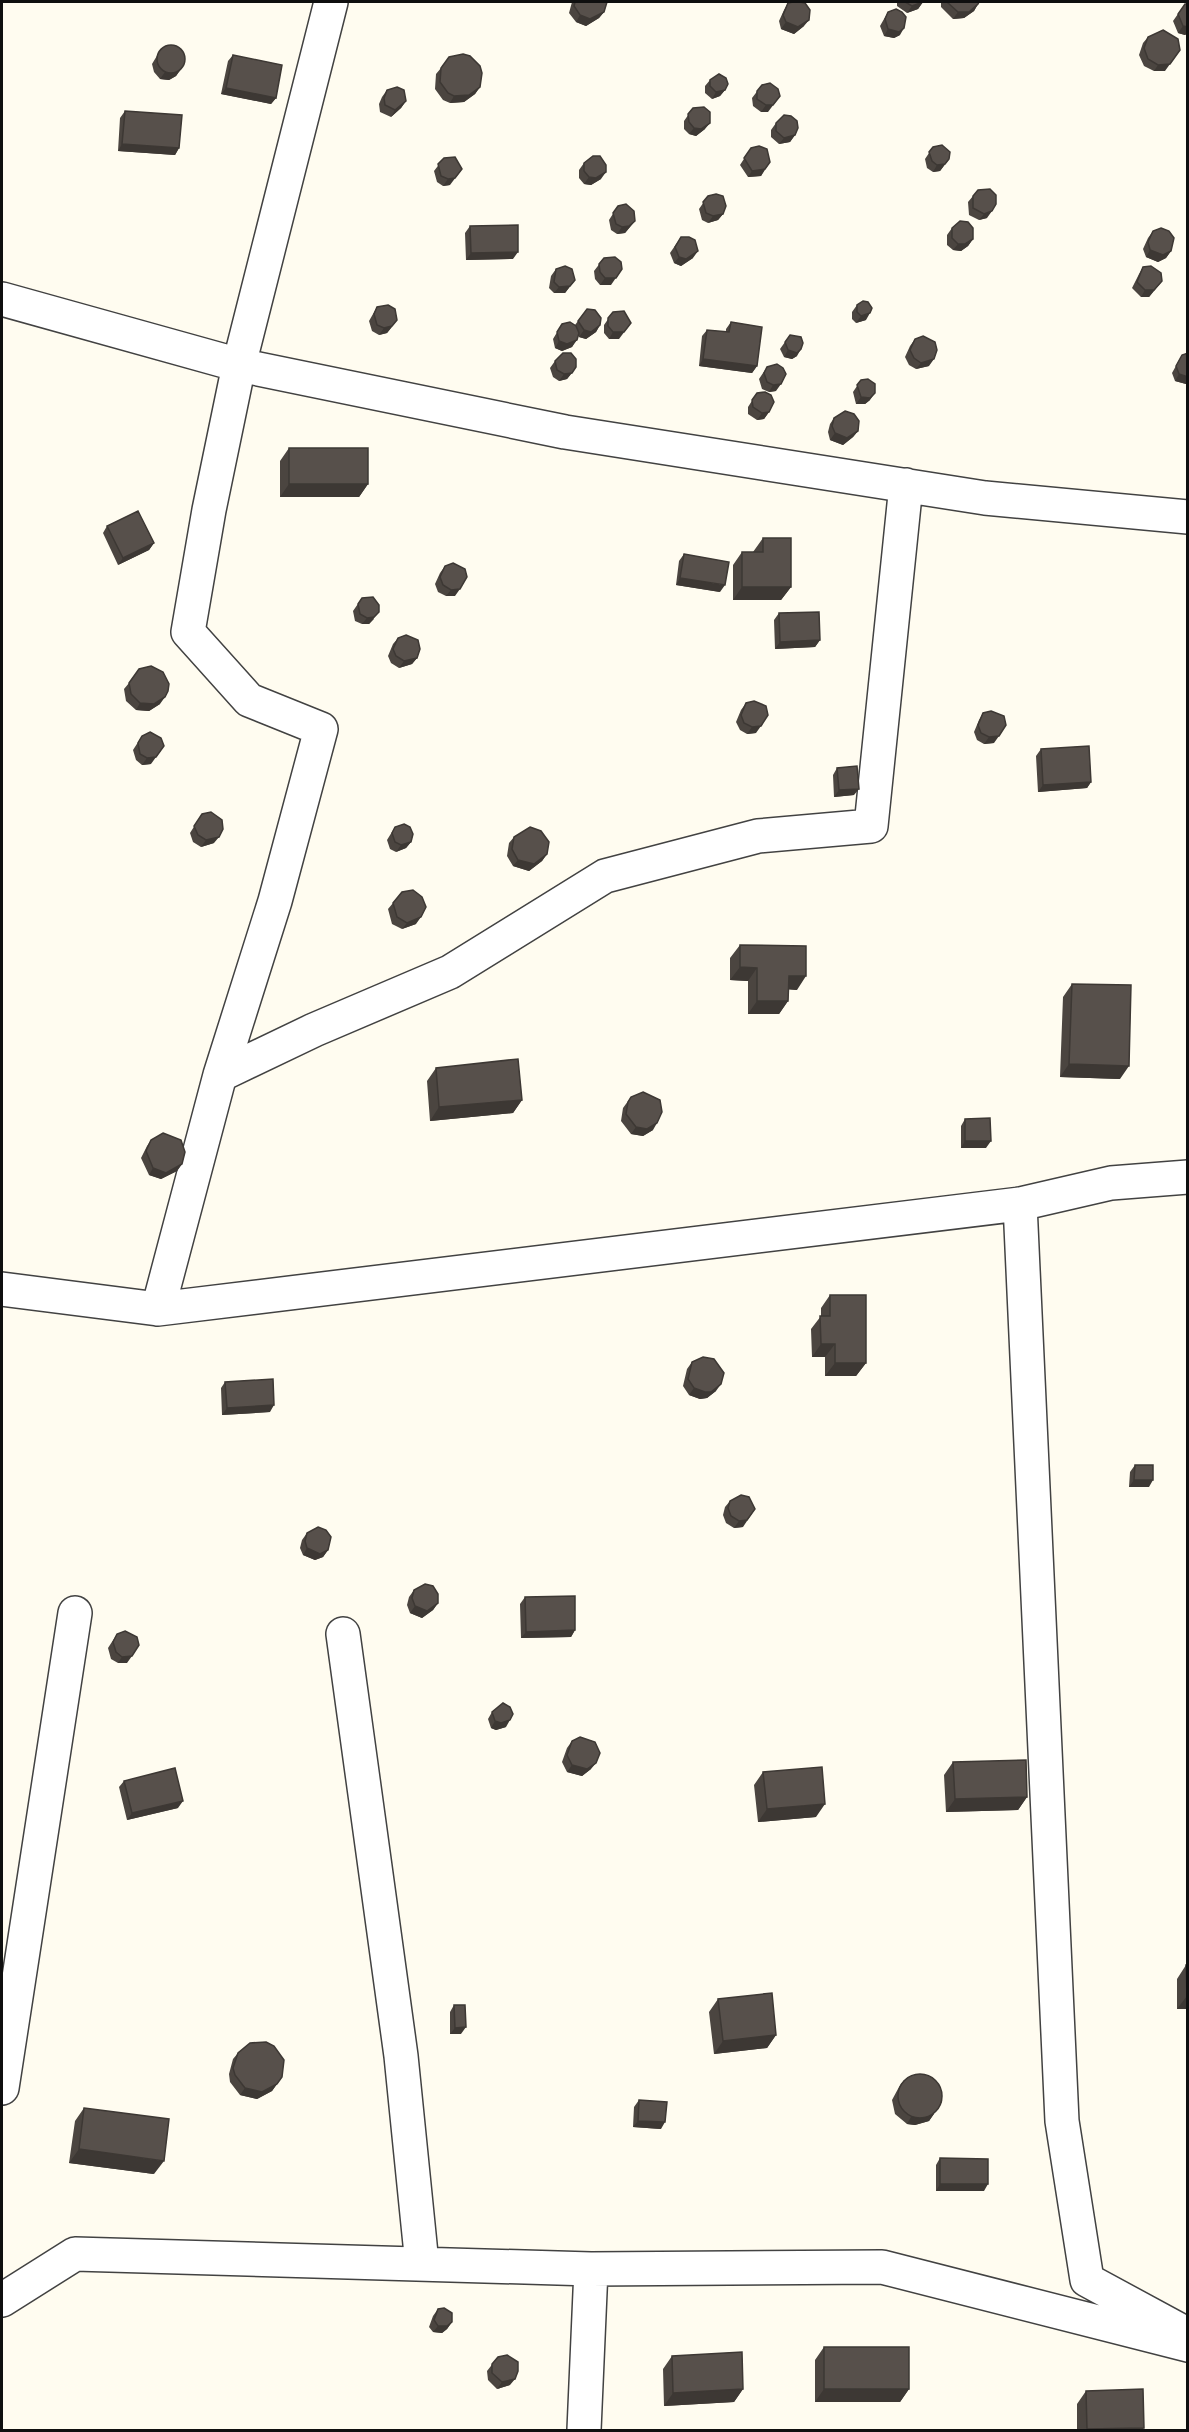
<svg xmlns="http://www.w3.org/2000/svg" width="1189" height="2432" viewBox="0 0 1189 2432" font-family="'IBM Plex Serif',serif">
<rect width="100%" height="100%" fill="#fffcf0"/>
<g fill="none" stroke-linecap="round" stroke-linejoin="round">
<!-- minor casing -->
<g stroke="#424242" stroke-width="36">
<path id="minor" d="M2 299 239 365 565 432 985 498 1188 517
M220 1075 314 1030 450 972 605 876 758 836 871 826 906 485
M1020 1204 1062 2121 1087 2280 1181 2331
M2 1289 158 1309 1020 1204 1111 1183 1188 1177
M158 1309 220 1075 275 901 321 729 249 700 188 632 209 510 239 365 331 2
M343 1634 401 2056 422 2264
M2 2088 75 1613
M2 2300 75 2254 591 2269 882 2267 1188 2345
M584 2430 591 2269"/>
</g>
<!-- minor -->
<use href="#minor" stroke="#fff" stroke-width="33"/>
</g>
<!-- wall -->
<path fill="#4b4540" d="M572 2H607L604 12 599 18 586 26 576 22 569 13Z
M897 2H923L918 9 907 13 897 6Z
M941 2H979L978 4 974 11 964 18 953 19 941 7Z
M788 3 804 26 794 34 781 29 779 21 784 10Z
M1185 4V35L1178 33 1173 21Z
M888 12 900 35 894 38 884 36 880 26Z
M1148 37 1165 71H1154L1144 66 1139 55 1143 43Z
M161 49 181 69 176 76 169 80 160 79 154 72 152 64Z
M233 55 276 98 271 104 221 94 228 61Z
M441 68 480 87 475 94 464 102 450 103 443 100 435 89 436 74Z
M710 80 725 90 720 96 712 99 705 93V86Z
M762 85 768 112H761L753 106 752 98Z
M387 90 406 101 401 108 391 117 380 112 379 104 382 97Z
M693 108 705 129 696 136 689 134 684 129V121Z
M125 111 179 148 175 155 118 151 120 118Z
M776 123 795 135 790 142 779 144 771 137V130Z
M933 147 949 159 940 171 933 172 927 168 925 159Z
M751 148 770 162 761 176 748 177 740 165Z
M444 158 450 185 443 186 437 182 434 171Z
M584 163 601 179 591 185 584 184 579 178V170Z
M708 196 723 214 718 220 708 223 702 220 699 209Z
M973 196 987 218 979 220 969 215 968 202Z
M618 206 635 221 625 233 617 234 611 230 609 220Z
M470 226 513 259 466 260 465 233Z
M952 228 973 239 968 246 961 251 953 250 947 245V235Z
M1153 231 1171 251 1166 258 1158 262 1146 257 1143 249 1148 238Z
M681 237 693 258 681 266 674 263 670 253Z
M604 258 611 285H600L595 279 594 271Z
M1143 267 1162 281 1149 297H1141L1132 288 1139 274Z
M556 269 575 280 565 293H554L549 288 551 276Z
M857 305 866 320 856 323 852 319V312Z
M377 307 392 327 387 333 379 335 372 331 369 321Z
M587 309 600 325 596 332 586 339 579 337 578 335 572 347 562 351 555 348 553 339 562 324 575 325Z
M613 312 619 339H609L604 333V325Z
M731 322 757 366 752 373 699 366 702 336 707 330 726 332V329Z
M790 335 797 356 792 359 784 357 780 349Z
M915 339 929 366 916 369 909 365 905 357 910 346Z
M1188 353V383L1186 384 1175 381 1172 373 1182 355Z
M555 361 576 367 567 379 559 381 553 377 550 368Z
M767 367 776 391 769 392 762 389 759 379Z
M861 380 870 400 865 404H856L853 392Z
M757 393 769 412 764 419 757 420 748 414V407Z
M834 418 858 431 853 437 843 445 830 440 828 432 830 424Z
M289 448 368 484 359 497H280V461Z
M107 526 154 543 149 550 118 565 103 533Z
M763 538 791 587 781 600H733V565L742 552H753Z
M684 554 720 592 676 585 679 561Z
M445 566 455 596H446L438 592 435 584 440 573Z
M362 598 374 619 369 624H362L355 621 353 611Z
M779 613 820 640 815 647 775 649 774 620Z
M398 638 417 658 412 664 399 668 391 663 388 656 393 644Z
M129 683 160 704 149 711 136 710 126 701 124 689Z
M746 703 756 733 747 734 740 730 736 722 741 710Z
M983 713 994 743 984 744 977 740 974 732 979 720Z
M142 736 151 764 142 765 136 760 133 750Z
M1041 749 1091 782 1087 788 1038 792 1036 756Z
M837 768 854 795 834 797 833 775Z
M202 814 214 843 201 847 193 842 190 833Z
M395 827 411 842 406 848 396 852 390 849 387 840Z
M514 837 547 854 542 861 529 871 513 866 507 856 509 843Z
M393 903 416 924 402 929 392 924 388 909Z
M740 945 797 990 789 989 788 1001 779 1014H748V981L730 980V958Z
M1072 984 1120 1079 1060 1077 1063 997Z
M436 1068 522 1100 513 1113 430 1121 427 1081Z
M631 1097 653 1130 643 1136 631 1134 621 1121 623 1108Z
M965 1119 986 1148H961V1126Z
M151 1140 182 1164 177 1171 161 1179 149 1175 141 1158 147 1146Z
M830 1295 866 1363 856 1376H825V1357H812L811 1329 821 1316V1308Z
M692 1362 716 1391 707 1398 700 1399 689 1395 683 1386 687 1369Z
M225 1382 270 1412 222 1415 221 1388Z
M1135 1465 1149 1487H1129L1130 1472Z
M730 1501 743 1527 734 1528 726 1523 723 1515 725 1507Z
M307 1533 328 1550 323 1557 315 1560 303 1555 300 1548 302 1540Z
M414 1590 438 1603 433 1610 422 1618 410 1613 407 1605 409 1597Z
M525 1597 575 1630 571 1637 521 1638 520 1604Z
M117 1634 127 1663H118L111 1659 108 1648Z
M492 1712 506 1727 496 1730 491 1728 488 1719Z
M572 1741 591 1769 582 1776 567 1772 562 1762 567 1748Z
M953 1762 1027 1797 1018 1810 946 1812 944 1775Z
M763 1772 816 1817 758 1822 754 1785Z
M124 1781 178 1808 127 1820 119 1787Z
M1186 1965H1188V2009H1177V1979Z
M718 1999 776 2035 767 2048 714 2054 709 2012Z
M454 2005 461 2034H450V2012Z
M238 2053 282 2077 272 2091 257 2099 240 2095 230 2082 229 2074 233 2059Z
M904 2080 942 2102 929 2121 915 2125 907 2124 895 2114 892 2100 899 2087Z
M639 2100 661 2129 633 2127 634 2107Z
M84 2108 154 2174 69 2163 75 2121Z
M940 2158 984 2191H936V2165Z
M438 2309 452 2322 447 2329 442 2333 433 2332 429 2327 433 2316Z
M824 2347 909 2389 900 2402H815V2360Z
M672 2356 743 2389 734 2402 664 2406 663 2369Z
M498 2357 510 2385 497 2389 488 2380 487 2371Z
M1086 2391 1142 2430H1077V2404Z"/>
<!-- shaded-wall -->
<path fill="#3d3834" d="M923 2 918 9 907 13 912 6Z
M978 4 974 11 964 18 953 19 958 12Z
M604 12 599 18 586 26 576 22 580 15Z
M809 20 804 26 794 34 781 29 786 22Z
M1183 26 1188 27V34L1185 35 1178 33Z
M904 28 900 35 894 38 884 36 888 29Z
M1180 50 1165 71H1154L1158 65Z
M181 69 176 76 169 80 160 79 165 72Z
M480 87 475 94 464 102 450 103 454 96Z
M226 88 276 98 271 104 221 94Z
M725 90 720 96 712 99 716 92Z
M780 96 768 112H761L766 105Z
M406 101 401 108 391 117 395 110Z
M710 123 705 129 696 136 689 134 694 128Z
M795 135 790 142 779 144 784 138Z
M122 144 179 148 175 155 118 151Z
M949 159 940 171 933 172 937 165Z
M462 169 450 185 443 186 448 179Z
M765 169 761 176 748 177 752 171Z
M606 172 601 179 591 185 584 184 589 177Z
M992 211 987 218 979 220 984 214Z
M723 214 718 220 708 223 713 216Z
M635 221 625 233 617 234 622 227Z
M973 239 968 246 961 251 953 250 958 244Z
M1150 250 1171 251 1166 258 1158 262 1146 257Z
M698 251 693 258 681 266 674 263 679 257Z
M518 252 513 259 466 260 471 253Z
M622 269 611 285H600L605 278Z
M575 280 565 293H554L559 287Z
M1162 281 1149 297H1141L1145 290Z
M870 313 866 320 856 323 861 316Z
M397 320 387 333 379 335 384 328Z
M631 323 619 339H609L613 332Z
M600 325 596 332 586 339 579 337 584 330Z
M577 340 572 347 562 351 555 348 559 341Z
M801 349 797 356 792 359 784 357 788 350Z
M703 359 757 366 752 373 699 366Z
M934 359 929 366 916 369 921 363Z
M572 373 567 379 559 381 564 374Z
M1179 374 1188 377V383L1186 384 1175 381Z
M781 384 776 391 769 392 773 385Z
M875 393 870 400 865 404H856L861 397Z
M769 412 764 419 757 420 762 413Z
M858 431 853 437 843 445 830 440 835 433Z
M289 484H368L359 497H280Z
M154 543 149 550 118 565 123 558Z
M680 578 725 585 720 592 676 585Z
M742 587H791L781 600H733Z
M460 589 455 596H446L451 590Z
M379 612 369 624H362L367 618Z
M820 640 815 647 775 649 780 642Z
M417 658 412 664 399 668 404 661Z
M165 697 160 704 149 711 136 710 140 703Z
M761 726 756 733 747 734 752 727Z
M999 736 994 743 984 744 989 737Z
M164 746 151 764 142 765 147 758Z
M1091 782 1087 788 1038 792 1043 785Z
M859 789 854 795 834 797 839 790Z
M219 837 214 843 201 847 206 840Z
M411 842 406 848 396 852 401 845Z
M547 854 542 861 529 871 513 866 518 860Z
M421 917 416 924 402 929 407 923Z
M740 967 757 968 748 981 730 980Z
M789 976H806L797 990 780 989Z
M757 1001H788L779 1014H748Z
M1069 1064 1129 1066 1120 1079 1060 1077Z
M522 1100 513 1113 430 1121 439 1107Z
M657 1123 653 1130 643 1136 631 1134 636 1127Z
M965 1141H991L986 1148H961Z
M182 1164 177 1171 161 1179 149 1175 153 1168Z
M821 1344H835L825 1357H812Z
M835 1363H866L856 1376H825Z
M721 1384 716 1391 707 1398 700 1399 689 1395 694 1388Z
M274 1405 270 1412 222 1415 227 1408Z
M1134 1480H1153L1149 1487H1129Z
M755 1509 743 1527 734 1528 739 1521Z
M307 1548 328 1550 323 1557 315 1560 303 1555Z
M438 1603 433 1610 422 1618 410 1613 415 1606Z
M575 1630 571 1637 521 1638 526 1632Z
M132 1656 127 1663H118L122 1657Z
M510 1720 506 1727 496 1730 491 1728 495 1721Z
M596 1763 591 1769 582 1776 567 1772 572 1765Z
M1027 1797 1018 1810 946 1812 955 1799Z
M183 1801 178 1808 127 1820 132 1813Z
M825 1804 816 1817 758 1822 767 1809Z
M1187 1996H1188V2009H1177Z
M466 2027 461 2034H450L455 2028Z
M776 2035 767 2048 714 2054 723 2041Z
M277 2084 272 2091 257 2099 240 2095 245 2088Z
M934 2114 929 2121 915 2125 907 2124 911 2117Z
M638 2121 665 2122 661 2129 633 2127Z
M79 2149 164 2161 154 2174 69 2163Z
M940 2184H988L984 2191H936Z
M452 2322 447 2329 442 2333 433 2332 438 2326Z
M515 2379 510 2385 497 2389 502 2382Z
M743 2389 734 2402 664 2406 673 2393Z
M824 2389H909L900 2402H815Z
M1144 2428 1142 2430H1086L1087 2429Z"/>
<!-- building -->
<path fill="#57504b" stroke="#3d3834" stroke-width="1.5" d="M575 2H607L604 12 590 19 580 15 574 6Z
M793 2H800L805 3 810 10 809 20 798 27 786 22 783 15 788 3Z
M905 2H923L912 6Z
M947 2H979L978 4 969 12H958Z
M1185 4H1188V27L1183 26 1178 14Z
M896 9 902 12 906 17 904 28 899 32 888 29 885 19 888 12Z
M1163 30 1178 39 1180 50 1170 64 1158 65 1148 59 1144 48 1148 37Z
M157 59a14 14 0 1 1 28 0a14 14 0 1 1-28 0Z
M463 54 470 56 480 66 482 73 480 87 469 95 454 96 448 93 440 82 441 68 449 57Z
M233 55 282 65 276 98 226 88Z
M719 74 726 78 728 84 725 90 716 92 710 86V80Z
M770 83 778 89 780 96 773 105H766L757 99V91L762 85Z
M397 87 404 90 406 101 395 110 385 105 384 98 387 90Z
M704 107 710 112V123L701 129 694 128 689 122 688 114 693 108Z
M125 111 182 115 179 148 122 144Z
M784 115 791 116 797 121 798 128 795 135 784 138 776 131V123Z
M942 145 950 152 949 159 945 164 937 165 932 161 929 152 933 147Z
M759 146 767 149 770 162 765 169 752 171 744 158 751 148Z
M593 156H600L606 165V172L596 178 589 177 584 171V163Z
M455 157 462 169 455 178 448 179 441 176 438 164 444 158Z
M990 189 996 195V204L992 211 984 214 973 208V196L978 190Z
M716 194 723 196 726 206 723 214 713 216 706 213 703 202 708 196Z
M626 204 634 211 635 221 629 226 622 227 616 224 613 213 618 206Z
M960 221 968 222 973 228V239L965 244H958L952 238V228Z
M518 225V252L471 253 470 226Z
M1161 228 1169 231 1174 238 1171 251 1163 255 1150 250 1148 242 1153 231Z
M681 237H689L695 240 698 251 686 259 679 257 675 247Z
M615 257 621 262 622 269 616 278H605L600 272 599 264 604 258Z
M565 266 572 269 575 280 570 286 559 287 554 282 556 269Z
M1151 266 1161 273 1162 281 1154 290H1145L1137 282 1143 267Z
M863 301 868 302 872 308 870 313 861 316 857 312V305Z
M388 305 395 309 397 320 392 326 384 328 377 325 374 314 377 307Z
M587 309 595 310 601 318 600 325 591 332 584 330 578 321Z
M624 311 631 323 624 332H613L608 326V318L613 312Z
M570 322 576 326 579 333 577 340 567 344 559 341 557 332 562 324Z
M731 322 762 327 757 366 703 359 707 330 729 332Z
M790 335 801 337 803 343 801 349 797 353 788 350 785 342Z
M923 336 935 342 937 350 934 359 921 363 914 358 910 350 915 339Z
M563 353H571L576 359V367L572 373 564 374 557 370 555 361Z
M1188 353V377L1179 374 1176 366 1182 355Z
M777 364 783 368 786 374 781 384 773 385 767 382 764 373 767 367Z
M868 379 875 384V393L870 398 861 397 857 385 861 380Z
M765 392 771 395 774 402 769 412 762 413 753 407 752 400 757 393Z
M845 411 854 414 859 421 858 431 847 438 835 433 832 426 834 418Z
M289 448H368V484H289Z
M138 511 154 543 123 558 107 526Z
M763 538H791V587H742V552H763Z
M684 554 729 562 725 585 680 578Z
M453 563 465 569 467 577 460 589 451 590 443 585 440 577 445 566Z
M373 597 379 605V612L374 617 367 618 360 614 358 604 362 598Z
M819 612 820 640 780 642 779 613Z
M406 635 418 640 420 649 417 658 404 661 396 656 393 649 398 638Z
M151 666 163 672 169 684 168 691 165 697 154 704 140 703 131 694 129 683 139 669Z
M754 701 766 706 768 715 761 726 752 727 744 723 741 715 746 703Z
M991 711 1004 716 1006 725 999 736 989 737 981 733 978 725 983 713Z
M150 732 161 738 164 746 156 757 147 758 140 754 138 743 142 736Z
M1089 746 1091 782 1043 785 1041 749Z
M857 766 859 789 839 790 837 768Z
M211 812 222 820 223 829 219 837 206 840 198 835 194 826 202 814Z
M404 824 410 827 413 834 411 842 401 845 395 842 392 833 395 827Z
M530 827 541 831 549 842 547 854 534 864 518 860 512 849 514 837Z
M413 890 422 897 426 907 421 917 407 923 397 917 393 903 402 892Z
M740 945 806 946V976H789L788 1001H757V968L740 967Z
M1072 984 1131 985 1129 1066 1069 1064Z
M518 1059 522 1100 439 1107 436 1068Z
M643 1092 660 1100 662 1112 657 1123 647 1129 636 1127 626 1114 628 1102 631 1097Z
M990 1118 991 1141H965V1119Z
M163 1133 181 1140 185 1152 182 1164 166 1173 153 1168 146 1151 151 1140Z
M830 1295H866V1363H835V1344H821L820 1316H830Z
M703 1357 714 1359 724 1373 721 1384 711 1392H705L694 1388 688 1379 692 1362Z
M273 1379 274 1405 227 1408 225 1382Z
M1135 1465H1153V1480H1134Z
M741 1495 749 1497 755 1509 747 1520 739 1521 731 1516 728 1508 730 1501Z
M318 1527 326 1530 331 1537 328 1550 320 1554 307 1548 305 1541 307 1533Z
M425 1584 433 1586 438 1594V1603L427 1611 415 1606 412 1598 414 1590Z
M575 1596V1630L526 1632 525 1597Z
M125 1631 137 1637 139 1645 132 1656 122 1657 116 1652 113 1642 117 1634Z
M503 1703 510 1707 513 1714 510 1720 501 1723 495 1721 492 1712Z
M580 1737 595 1742 600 1753 596 1763 587 1769 572 1765 567 1755 572 1741Z
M1026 1760 1027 1797 955 1799 953 1762Z
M822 1767 825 1804 767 1809 763 1772Z
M175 1768 183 1801 132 1813 124 1781Z
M1186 1965H1188V1996H1187Z
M772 1993 776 2035 723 2041 718 1999Z
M454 2005H465L466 2027 455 2028Z
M266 2042 274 2046 284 2060 282 2077 277 2084 262 2092 245 2088 235 2075 233 2068 238 2053 250 2043Z
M898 2096a22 22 0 1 1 44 0a22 22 0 1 1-44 0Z
M639 2100 667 2102 665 2122 638 2121Z
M84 2108 169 2119 164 2161 79 2149Z
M940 2158 988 2159V2184H940Z
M444 2308 452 2313V2322L447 2326H438L434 2320 438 2309Z
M824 2347H909V2389H824Z
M742 2352 743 2389 673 2393 672 2356Z
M507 2355 518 2362V2371L515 2379 502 2382 492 2373V2364L498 2357Z
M1143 2389 1144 2428 1087 2429 1086 2391Z"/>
<!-- border -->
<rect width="1189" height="2432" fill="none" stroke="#0f0f0f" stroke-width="6"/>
</svg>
